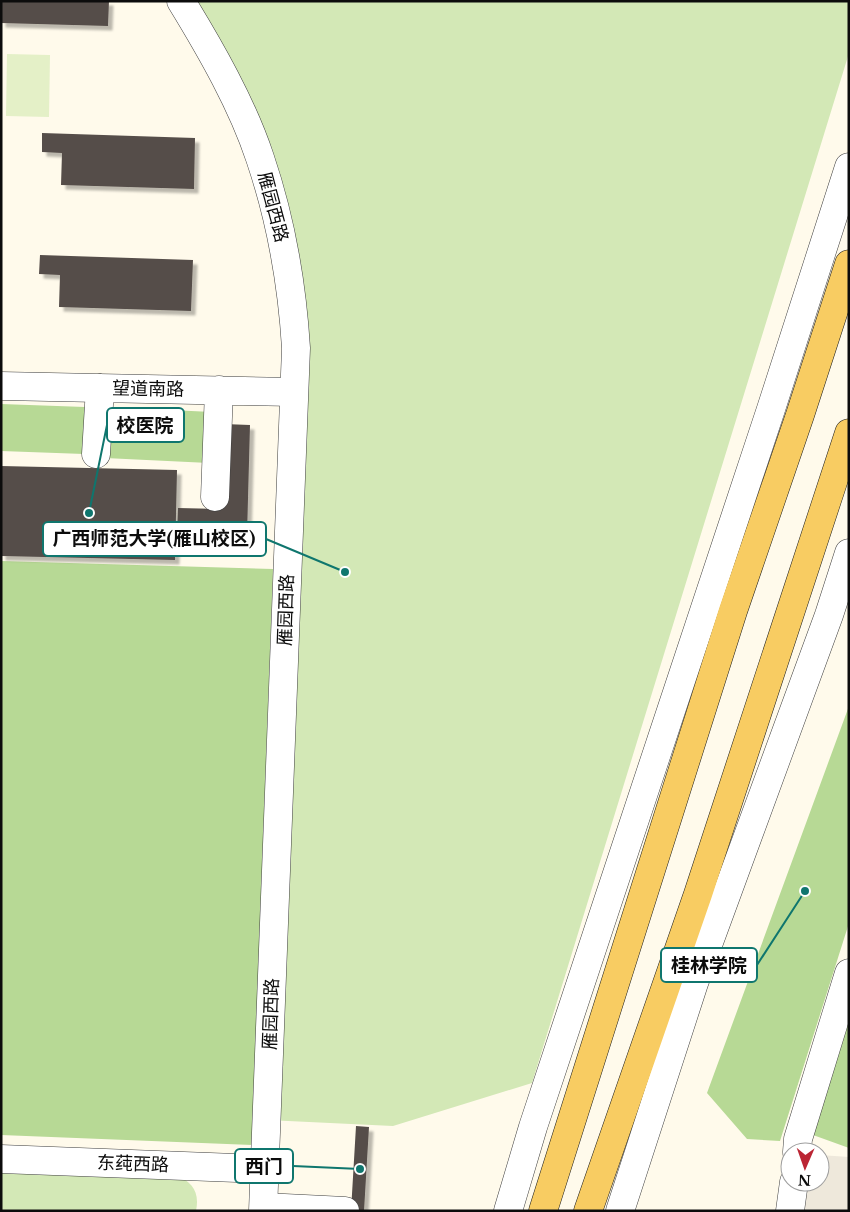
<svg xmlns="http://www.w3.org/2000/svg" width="850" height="1212" viewBox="0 0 850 1212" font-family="'Libre Baskerville','Noto Sans SC',serif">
<defs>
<filter id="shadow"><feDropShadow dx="4.5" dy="4.5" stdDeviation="1" flood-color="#0004"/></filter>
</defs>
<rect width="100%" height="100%" fill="#fffaeb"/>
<!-- green -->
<path fill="#d3e8b6" d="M181 1H849V53L532 1083 393 1126 267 1120 296 348 275 212Z
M1 1168 176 1174C192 1183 200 1191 196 1211H1Z"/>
<!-- forest -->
<path fill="#b7d995" d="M1 404 85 407 84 454 1 451Z
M108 407 212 412 209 463 105 458Z
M1 561 273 569 252 1145 1 1135Z
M849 706V923L780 1141 747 1139 707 1093Z
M849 1015V1148L813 1135Z"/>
<!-- pitch -->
<path fill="#e4f0c7" d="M7 54 50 55 49 117 6 116Z"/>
<!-- plaza -->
<path fill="#eee8db" d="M820 1155 849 1157V1211H790L794 1182H820Z"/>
<!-- building -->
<path fill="#554d49" filter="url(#shadow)" d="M1 1H109L108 26 1 23Z
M42 133 195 138 194 189 61 185 62 153 42 152Z
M40 255 193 260 191 311 59 307 60 275 39 274Z
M224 424 250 425 247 536 177 534 178 508 221 509Z
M1 466 177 470 175 560 1 556Z
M356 1126 369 1127 364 1211H351Z"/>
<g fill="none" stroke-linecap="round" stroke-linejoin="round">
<!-- minor casing -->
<g stroke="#3f3f3f" stroke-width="29">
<path id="minor" d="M181 1C211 50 242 104 260 158 281 220 292 283 296 348L263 1211
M1 386 294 392
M96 454 100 388
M215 497 219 390
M797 1152 798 1139 849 973
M1 1159 265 1169
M264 1207 345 1211
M508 1211 533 1127 771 409 849 167
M620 1211 694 983 829 615 849 553
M790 1211 794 1182"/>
</g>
<!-- major casing -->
<g stroke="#1d1d1d" stroke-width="29">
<path id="major" d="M543 1211 733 611 800 415 849 264
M588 1211 698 894 849 433"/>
</g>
<!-- minor -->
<use href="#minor" stroke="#fff" stroke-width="28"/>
<!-- major -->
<use href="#major" stroke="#f8cc62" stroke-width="28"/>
</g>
<g text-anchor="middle" stroke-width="5" stroke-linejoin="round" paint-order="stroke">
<!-- street labels -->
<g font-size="18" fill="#0c0c0c" stroke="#fff">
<text transform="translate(273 207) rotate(75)" y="6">雁园西路</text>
<text transform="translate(148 389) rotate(1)" y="6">望道南路</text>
<text transform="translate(286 610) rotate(-88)" y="6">雁园西路</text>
<text transform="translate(271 1014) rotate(-88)" y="6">雁园西路</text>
<text transform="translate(133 1164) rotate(2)" y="6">东莼西路</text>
</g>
</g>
<!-- callouts -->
<path fill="none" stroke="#0f766e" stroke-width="2" d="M89 513L107 425M345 572L266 539M805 891L757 965M360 1169L293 1166"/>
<g fill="#0f766e" stroke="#fff" stroke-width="2">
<circle cx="89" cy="513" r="5"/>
<circle cx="345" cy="572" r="5"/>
<circle cx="805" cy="891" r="5"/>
<circle cx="360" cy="1169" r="5"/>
</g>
<g fill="#fff" stroke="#0f766e" stroke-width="2">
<rect x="107" y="408" width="77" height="34" rx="5"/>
<rect x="43" y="522" width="223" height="34" rx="5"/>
<rect x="661" y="948" width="96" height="34" rx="5"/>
<rect x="235" y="1149" width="58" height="34" rx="5"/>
</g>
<g font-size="19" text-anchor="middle" font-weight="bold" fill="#0c0c0c">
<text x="145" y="432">校医院</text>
<text x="154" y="545">广西师范大学(雁山校区)</text>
<text x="709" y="972">桂林学院</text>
<text x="264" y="1173">西门</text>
</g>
<!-- border -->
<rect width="850" height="1212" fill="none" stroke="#0c0c0c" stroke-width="5"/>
<!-- north arrow -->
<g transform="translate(805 1167) rotate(182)"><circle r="24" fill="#ffffff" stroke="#9e9e9e"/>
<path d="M0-4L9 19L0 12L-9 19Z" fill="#bb2534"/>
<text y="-8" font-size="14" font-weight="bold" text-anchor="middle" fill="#0c0c0c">N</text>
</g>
</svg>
